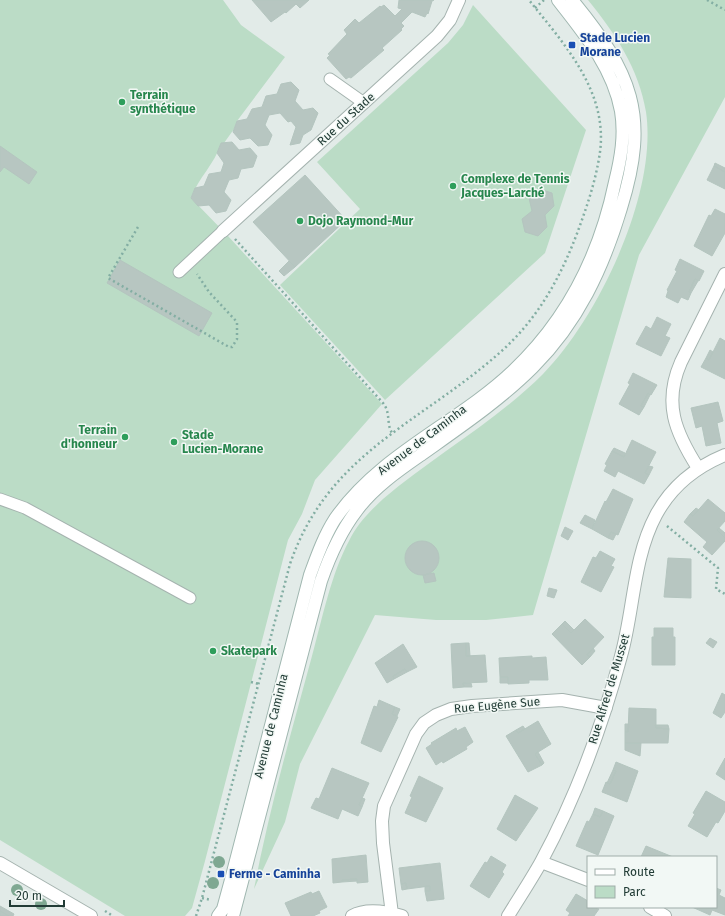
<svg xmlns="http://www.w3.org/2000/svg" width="725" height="916" viewBox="0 0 725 916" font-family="'Fira Sans',sans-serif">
<rect width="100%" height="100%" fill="#e2ebe8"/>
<!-- green -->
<path fill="#bbdcc6" d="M0 0H223L241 25 285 57 237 121 234 129 224 143H221C215 164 198 178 191 198L228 236 382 404 315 480 302 514 288 540 205 861 192 908 185 916H125L0 840Z
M588 0H725V97L639 255 533 615 486 620H436L375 615 300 764 285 822 254 889C269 810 291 733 312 656 322 620 331 574 349 541 357 524 370 511 383 499 435 455 495 422 543 374 598 318 658 193 646 112 639 69 615 33 588 0Z
M473 5 586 130 545 253 385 400 280 285 360 209 317 162 448 43 463 25Z"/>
<!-- building -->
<path fill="#b7c6c1" stroke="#b4c5bf" d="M252 0H309L300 8 296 4 286 13 285 12 271 22Z
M399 0H434L432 1 428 14 427 13 425 17 412 12 401 23 404 26 401 29 402 30 382 48 384 50 351 78 349 77 346 79 327 58 330 55 328 54 347 34 344 30 355 19 359 23 380 6 381 7 384 5 395 16 402 9 398 8Z
M291 82 299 90 295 101 303 110 313 108 318 113 311 130 303 135 300 143 290 145 296 127 291 121 288 122 280 113 269 115 265 125 272 135 268 145 258 146 250 138 240 140 233 132 237 121 247 119 252 109 262 107 266 96 277 94 281 84Z
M232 142 239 150 250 148 257 156 253 167 241 169 238 178 229 180 224 192 231 200 226 211 216 213 209 205 198 206 191 198 195 188 204 186 209 174 221 172 224 163 217 153 221 143Z
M0 146 37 172 29 184 4 167 0 172Z
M715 163 725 168V172L714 166Z
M714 166 725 172V189L707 180Z
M305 175 346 220 295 267 253 222Z
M539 189 552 193 554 206 545 215 547 227 538 236 525 232 522 219 532 211 529 198Z
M715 209 725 214V233L712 256 694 246 709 215 711 216Z
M680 259 704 271 699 281 695 279 689 292 691 293 688 300 681 297 678 303 666 297 668 291 667 290 677 271 675 270Z
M120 260 212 313 199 336 107 283Z
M289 261 295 267 284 276 279 271Z
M695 279 698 281 691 293 689 292Z
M657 317 671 324 665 336 670 338 661 356 636 344 646 326 651 329Z
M720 338 725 341V379L701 367 706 358 709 360Z
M710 350 713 352 709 360 706 358Z
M633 373 657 385 651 395 648 393 641 406 644 407 639 415 619 404 630 384 628 383Z
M648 393 650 395 644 407 641 406Z
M718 402 723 421 717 423 721 443 706 446 702 426 696 428 691 408Z
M632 440 656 452 645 473 649 475 644 484 618 471 615 477 604 471 607 465 605 464 612 451 624 457Z
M614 448 625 453 624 457 612 451Z
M649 466 653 467 649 475 645 473Z
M613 489 633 499 618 535 611 532 608 538 592 529 605 501 606 502Z
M708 499 725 513V521L717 530 725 538V541L712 555 703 547 707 542 684 522 690 514 693 516Z
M696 508 699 510 693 516 690 514Z
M585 515 595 520 592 529 580 523Z
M565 527 573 531 568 540 561 536Z
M719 528 725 533V538L717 530Z
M611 532 616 534 613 540 608 538Z
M405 558a17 17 0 1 1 34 0a17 17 0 1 1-34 0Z
M600 551 615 559 611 566 614 567 601 592 581 582 593 557 596 558Z
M668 558 691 559V598L664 597Z
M434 573 436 581 425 583 423 575Z
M549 588 557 590 554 598 547 596Z
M585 619 604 637 587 655 590 657 582 665 552 634 562 624 571 633Z
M565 621 574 630 571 633 562 624Z
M654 628H673V637H675V665H652V637H654Z
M710 638 717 642 713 648 706 643Z
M466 643H469L470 656H466Z
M466 643V656L485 655 487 682 463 683 464 687 453 688 451 644Z
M403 644 417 667 407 672 405 669 393 676 394 679 387 683 375 663Z
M593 648 595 651 590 657 587 655Z
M532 656V658L546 657 548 680H529V683L508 684V677H500L499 658Z
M405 669 407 672 394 679 393 676Z
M500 677H508V683H500Z
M463 683H471L472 687H464Z
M722 693 725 695V712L721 718 713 713Z
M379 700 395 707 392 714 398 717 381 752 361 743 374 706 377 707Z
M395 707 400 709 397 716 392 714Z
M629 708 656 709V728L669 729 668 743H625V732H628Z
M538 721 551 744 535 754 542 765 528 772 506 736 516 730 518 733Z
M625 724H629L628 732H625Z
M655 725H668L669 729 656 728Z
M523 726 525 729 518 733 516 730Z
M465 727 473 742 466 747 467 749 443 763 442 761 436 765 426 748 432 744 431 743 456 728 457 731Z
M625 743H641L640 756 625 750Z
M538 752 544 763 542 765 535 754Z
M725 758V780L716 774Z
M616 762 638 771 627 802 602 792 606 782 610 784 616 771 613 770Z
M332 768 369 783 359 805 362 807 358 816 342 809 338 819 311 808 316 798 319 799Z
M613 770 616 771 610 784 607 783Z
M419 776 443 788 426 822 405 813 412 797 410 796Z
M706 791 725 802V811L718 823 716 822 707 837 688 826 695 814 693 813Z
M515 795 538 808 516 841 497 829Z
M362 798 365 799 362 807 359 805Z
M595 808 603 811 600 817 593 814Z
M603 811 614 816 598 855 576 846 587 821 589 822 593 814 600 817Z
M646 846 673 857H641Z
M366 855 368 882 357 883V879L342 880V882L333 883 332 859Z
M491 856 506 865 502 872 504 874 489 898 470 886 485 862 487 863Z
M440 863 444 899 427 901 425 891H430V886L407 889 406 883 401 884 399 868Z
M357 879V881L342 882V880Z
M406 883 407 889 402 890 401 884Z
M425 886H430V891H425Z
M716 888 721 890 719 895 725 898V915L712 910 710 915 692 907H716Z
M319 891 327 907 319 911 320 913 313 916H291L285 903 311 892 312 894Z
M576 894 588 901V907L599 909 594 916H568L570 913 566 910Z
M0 906 14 914 13 916H9L0 911Z
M0 911 9 916H0Z"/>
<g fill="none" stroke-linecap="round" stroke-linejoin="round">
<!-- lane casing -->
<g stroke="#a5b3af" stroke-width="13">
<path id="lane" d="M330 79 364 103
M179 272 223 231
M0 499 25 508 190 598"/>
</g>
<!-- street casing -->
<g stroke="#a5b3af" stroke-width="14">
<path id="street" d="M223 231 437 36 450 20 459 0
M698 468C675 432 663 403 681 362L725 274
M541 862 588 880
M0 863 91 916
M650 907 665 916
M392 914 383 843 382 821 384 806 416 734 424 723 436 715 451 709 472 706 562 700 606 708
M352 916C366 908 388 912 402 916
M508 916C519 898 531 880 541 862 576 797 602 727 621 656 634 610 633 558 656 515 671 487 696 467 725 455"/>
</g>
<!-- secondary casing -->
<g stroke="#a0b7b0" stroke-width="14">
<path id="secondary" d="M218 916 223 909 232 876 310 575C317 556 324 536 335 519 380 454 457 424 513 371 567 320 600 254 615 182 621 158 625 135 621 111 613 68 584 33 558 0
M233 916 321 581C330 555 340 532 357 510 374 487 399 470 422 454 460 427 500 400 533 367 578 322 603 268 621 208 650 115 632 73 572 0"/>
</g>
<!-- path -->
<path stroke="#83aea3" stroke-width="2.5" stroke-dasharray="2 3" stroke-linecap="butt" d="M707 0 725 10
M535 8 544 0
M138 227 108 278 229 347H232L237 339V322L209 292 197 274
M235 239 383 403C391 413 386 423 392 433
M667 526 718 568 716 589 725 594
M251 682 259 684
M202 898 211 900
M105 911 113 916
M196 916 202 898 290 564C329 450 425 422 506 347 545 310 567 264 584 214 591 194 597 173 600 152 608 91 564 44 529 0"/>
<!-- lane -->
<use href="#lane" stroke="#fff" stroke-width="11"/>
<!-- street -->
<use href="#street" stroke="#fff" stroke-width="12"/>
<!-- secondary -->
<use href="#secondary" stroke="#fff" stroke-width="12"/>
</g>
<!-- trees -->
<g fill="#7fa892">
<circle cx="219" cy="862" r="6"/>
<circle cx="213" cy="883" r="6"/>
<circle cx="17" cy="890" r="6"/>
<circle cx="41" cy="904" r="6"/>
</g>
<!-- markers -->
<g fill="#1a4fb4" stroke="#f2f8f5" stroke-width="1.5">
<rect x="568" y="41" width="8" height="8" rx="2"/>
<rect x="217" y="870" width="8" height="8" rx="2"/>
</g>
<g fill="#2e9e5b" stroke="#f2f8f5" stroke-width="1.5">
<circle cx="122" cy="102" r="4"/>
<circle cx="453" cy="186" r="4"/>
<circle cx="300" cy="221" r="4"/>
<circle cx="125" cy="437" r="4"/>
<circle cx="174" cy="442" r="4"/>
<circle cx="213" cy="651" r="4"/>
</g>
<g text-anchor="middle" stroke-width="3" stroke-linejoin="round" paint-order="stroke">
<!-- transit labels -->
<g font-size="12" font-weight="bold" fill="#164399" stroke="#f2f8f5" text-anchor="start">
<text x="580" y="42">Stade Lucien<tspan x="580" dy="14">Morane</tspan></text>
<text x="229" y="878">Ferme - Caminha</text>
</g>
<!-- leisure labels -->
<g font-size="12" font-weight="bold" fill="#27864d" stroke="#f2f8f5" text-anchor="start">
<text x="130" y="99">Terrain<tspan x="130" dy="14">synthétique</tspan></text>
<text x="461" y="183">Complexe de Tennis<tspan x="461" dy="14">Jacques-Larché</tspan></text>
<text x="308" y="225">Dojo Raymond-Mur</text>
<text x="117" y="434" text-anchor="end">Terrain<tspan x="117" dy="14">d'honneur</tspan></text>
<text x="182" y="439">Stade<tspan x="182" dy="14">Lucien-Morane</tspan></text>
<text x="221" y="655">Skatepark</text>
</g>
<!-- street labels -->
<g font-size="12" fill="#223c36" stroke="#f2f8f5">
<text transform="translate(346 119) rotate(-42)" y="4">Rue du Stade</text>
<text transform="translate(422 440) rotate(-37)" y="4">Avenue de Caminha</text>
<text transform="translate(609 689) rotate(-73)" y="4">Rue Alfred de Musset</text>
<text transform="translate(497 705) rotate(-5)" y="4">Rue Eugène Sue</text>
<text transform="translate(271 726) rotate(-76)" y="4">Avenue de Caminha</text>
</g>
</g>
<!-- legend -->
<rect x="587" y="856" width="130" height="52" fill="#f2f8f5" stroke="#9fada9"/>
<rect x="595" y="869" width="20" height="6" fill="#ffffff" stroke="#9fada9"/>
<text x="623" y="876" font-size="12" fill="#223c36">Route</text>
<rect x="595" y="886" width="20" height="12" fill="#bbdcc6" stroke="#9fada9"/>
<text x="623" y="896" font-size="12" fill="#223c36">Parc</text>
<!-- scale -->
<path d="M10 900v6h54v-6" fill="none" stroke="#223c36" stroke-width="2"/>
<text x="16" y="900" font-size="12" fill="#223c36" stroke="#f2f8f5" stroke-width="3" paint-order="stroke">20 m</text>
</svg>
